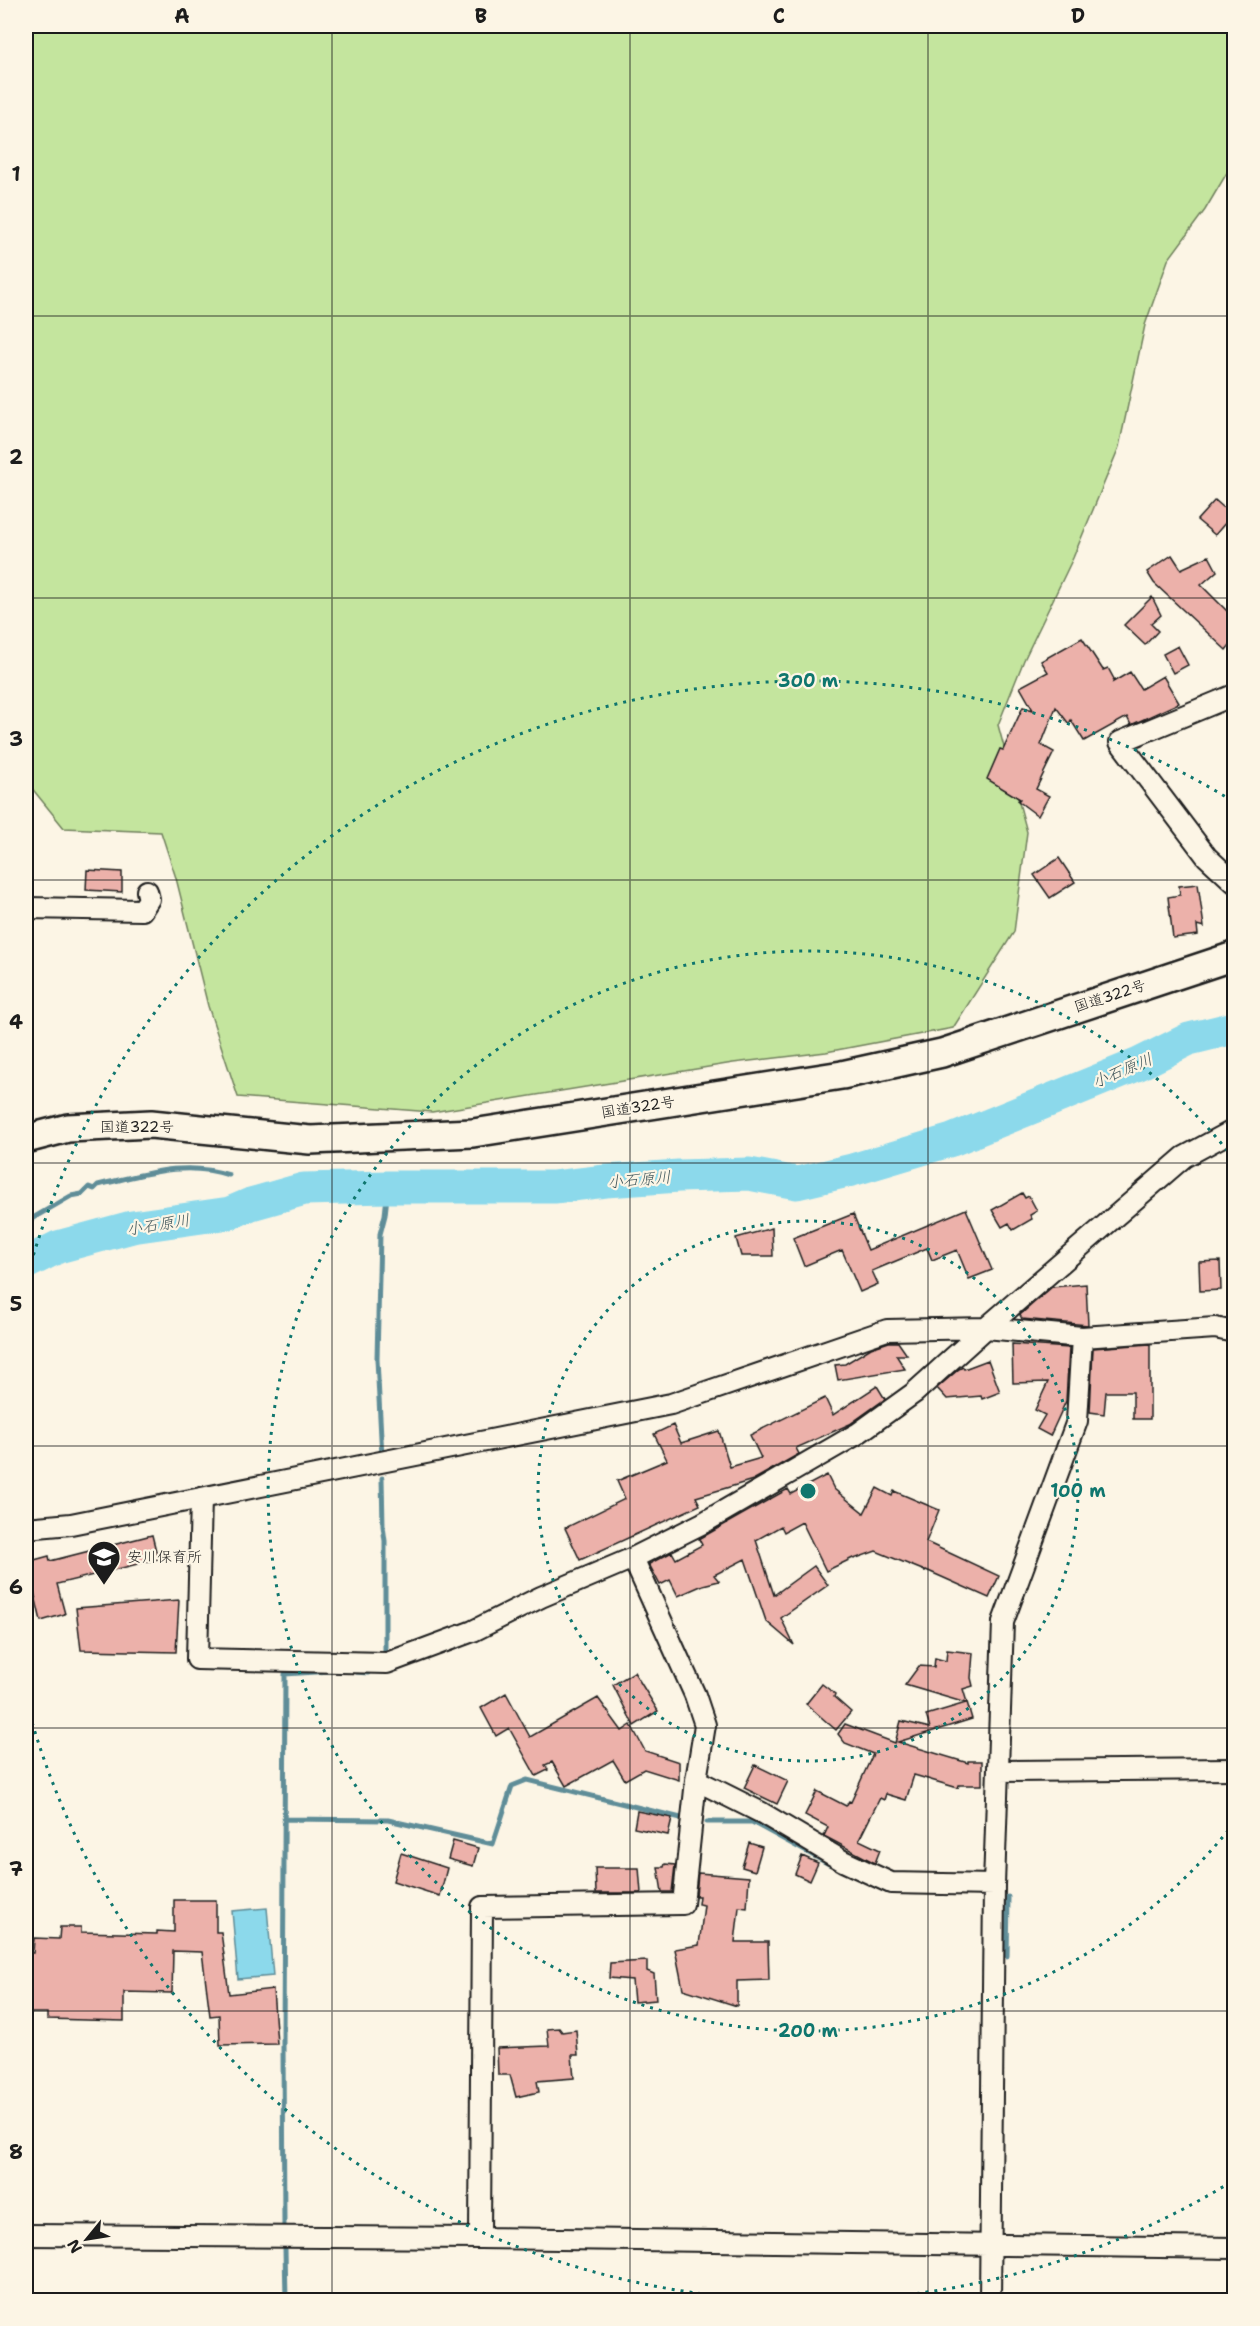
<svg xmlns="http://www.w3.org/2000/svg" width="1260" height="2326" viewBox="0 0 1260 2326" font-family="'Shantell Sans','Klee One',sans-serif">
<rect width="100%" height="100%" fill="#fcf5e5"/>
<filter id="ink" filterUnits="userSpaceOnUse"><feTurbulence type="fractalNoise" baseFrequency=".0167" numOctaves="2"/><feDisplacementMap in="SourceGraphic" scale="12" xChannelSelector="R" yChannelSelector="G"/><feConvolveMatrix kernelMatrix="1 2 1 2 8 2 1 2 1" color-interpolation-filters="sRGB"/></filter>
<g filter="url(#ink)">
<!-- green -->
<path fill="#c4e59e" stroke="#70805d" stroke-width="1.5" d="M26 26H1234V161L1205 210 1168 260 1145 325 1119 447 1073 558 1024 660 998 725 1027 832 1014 932 953 1028 826 1052 733 1063 432 1112 238 1097 208 1006 176 878 161 832 64 828 26 781Z"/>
<!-- water -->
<path fill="#8cd9eb" stroke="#5f8d98" stroke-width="1.5" d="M267 1908 273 1976 238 1979 232 1911Z"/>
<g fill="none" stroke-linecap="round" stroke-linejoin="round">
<!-- stream -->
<path stroke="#5f8d98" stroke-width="5" d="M26 1222 71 1196 82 1194 89 1187 94 1189 98 1185C143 1175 183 1160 229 1175
M382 1457 377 1359 380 1234 385 1215 388 1187
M382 1478 383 1526 385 1541V1651
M356 1672 368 1673
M285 1819 388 1820 493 1844 512 1786 527 1780 685 1819
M707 1822H752L829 1864
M1007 1956 1008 1897
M284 2226 283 2044 285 1674 331 1671
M285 2248 286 2300"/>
<!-- river -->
<path stroke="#8cd9eb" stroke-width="33" d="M26 1263 58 1247 132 1227 230 1213 251 1204 304 1189 388 1187H554L606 1181 679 1176 749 1174 797 1183 852 1170 952 1140 1139 1064 1189 1039 1234 1028"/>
</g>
<!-- building -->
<path fill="#ecb1aa" stroke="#1c1c1c" stroke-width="1.5" d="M1215 500 1232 515 1215 535 1197 520Z
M1172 555 1181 569 1209 556 1217 571 1201 585 1234 618V640L1226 650 1154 583 1147 572Z
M1152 597 1161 615 1151 624 1158 631 1145 645 1124 625Z
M1082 638 1103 670 1108 668 1114 679 1113 682 1130 672 1141 689 1163 676 1179 703 1131 725 1127 717 1084 741 1071 720 1069 724 1056 707 1041 745 1054 752 1036 789 1049 796 1038 816 1018 801 1020 799 987 779 1000 749 1003 750 1023 707 1033 710 1020 687 1048 672 1041 661Z
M1178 646 1188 665 1173 673 1163 654Z
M1059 858 1075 882 1050 898 1034 875Z
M87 870 122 872V892L86 890Z
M1198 884 1204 927 1197 925 1198 935 1173 938 1168 897 1180 895 1179 886Z
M1022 1193 1025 1198 1029 1196 1037 1211 1030 1215 1032 1219 1013 1230 1009 1223 1002 1227 992 1210Z
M966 1209 992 1270 969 1279 957 1250 932 1260 927 1248 872 1271 878 1284 860 1292 842 1250 804 1266 793 1238 853 1214 868 1250Z
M772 1228 773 1256H741L736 1238Z
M1220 1261 1221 1290 1200 1291 1199 1262Z
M1086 1284 1088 1325 1022 1319 1020 1315 1052 1287Z
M889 1342H898L907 1355H896L905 1369 838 1380 835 1365 845 1364 871 1348Z
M1012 1344 1069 1348 1066 1401 1050 1436 1037 1429 1045 1415 1035 1410 1048 1382 1013 1383Z
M1150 1344V1419H1133V1392H1106L1104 1414 1090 1412 1093 1348Z
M988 1360 1000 1392 982 1399 981 1396 947 1399 937 1388 959 1369 963 1367 964 1369Z
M877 1386 885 1399 850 1424 796 1448 799 1454 753 1480 696 1497 700 1505 580 1560 565 1528 625 1499 617 1481 667 1460 654 1434 673 1425 681 1443 719 1431 730 1467 761 1458 750 1435 825 1398 833 1415Z
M827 1475 834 1489 864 1513 877 1488 892 1496 894 1491 939 1510 926 1542 999 1576 989 1598 926 1570 925 1571 876 1551 854 1559 853 1558 826 1571 802 1522 784 1532 781 1526 756 1540 774 1595 814 1566 828 1585 781 1618 794 1645 766 1621 745 1559 714 1575 719 1581 703 1585 678 1596 670 1580 660 1585 649 1564 672 1552 676 1559 702 1545 699 1539 761 1504 788 1489 791 1494Z
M152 1535 158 1559 57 1584 65 1614 41 1621 27 1562 49 1556 50 1561Z
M179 1600 176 1652 81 1650 76 1608Z
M947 1650 973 1653 971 1678 973 1686 963 1689 972 1719 898 1742 968 1763V1761H982V1785H959L958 1788 914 1775 906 1800 886 1794 884 1800 880 1798 859 1840 880 1850 875 1863 824 1836 828 1827 805 1815 817 1791 846 1806 849 1801 851 1802 873 1754 845 1743 838 1734 845 1724 895 1743 901 1721 930 1728 926 1715 966 1703 905 1685 919 1666 934 1667 935 1658 946 1661Z
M634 1672 658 1711 634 1726 613 1685Z
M822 1684 835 1694 834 1697 851 1712 836 1730 806 1704Z
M506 1693 530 1737 598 1698 622 1731 631 1725 645 1751 679 1762V1780L644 1769 625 1780 613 1760 566 1786 552 1762 545 1765 548 1770 536 1776 509 1728 496 1736 481 1708Z
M755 1765 788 1781 777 1804 744 1788Z
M637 1811 672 1818 668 1835 634 1828Z
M453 1841 478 1848 473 1866 448 1859Z
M749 1843 762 1847 755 1871 742 1867Z
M401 1853 447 1868 440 1896 393 1881Z
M802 1856 818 1863 810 1881 795 1874Z
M665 1864 675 1865 672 1892H662L658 1867H664Z
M595 1868H639L641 1893H596Z
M698 1873 749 1877 747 1908 739 1907 735 1942H768L769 1980 737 1981V2006L683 1989 675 1949 699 1945 704 1905 698 1904 699 1896H696Z
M174 1900H216V1932H221L229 1994 273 1989 277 2044 220 2045 219 2015 210 2016 202 1952 173 1951 172 1993 124 1992V2021L47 2019V2013H30V1979L26 1978V1953H33L34 1938 59 1939 60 1927H81V1932L157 1934V1931L174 1932Z
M647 1961V1971L654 1974 656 2000 634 2002 632 1980 609 1978 610 1963Z
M559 2028 562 2032 576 2030 578 2055H572L574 2078 537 2081 539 2092 516 2097 510 2075H498L497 2048 549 2046 547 2029Z"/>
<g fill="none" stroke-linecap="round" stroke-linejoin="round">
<!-- minor casing -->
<g stroke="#1c1c1c" stroke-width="24">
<path id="minor" d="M1234 695 1120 742 1207 857 1234 882
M26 908 142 910 149 899 147 891
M201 1498 197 1659 387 1663 473 1631 541 1597 633 1558 703 1523 857 1434 914 1393 986 1328 1184 1157 1234 1130
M26 1528 71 1524 671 1404 887 1330 986 1328 1082 1337 1215 1328 1234 1332
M999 1771 1234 1769
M696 1780 762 1813 843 1861 891 1883 994 1885
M26 2235 480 2238 1234 2248
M480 2238 482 1907 683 1904 696 1780 705 1725 695 1695 633 1558
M990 2300 994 1885 1003 1622 1077 1421 1082 1337"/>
</g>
<!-- highway casing -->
<g stroke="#1c1c1c" stroke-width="32">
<path id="highway" d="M26 1139 68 1128 151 1124 310 1140 473 1133 842 1075 942 1053 1234 956"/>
</g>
<!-- minor -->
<use href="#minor" stroke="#fcf5e5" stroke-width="20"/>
<!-- highway -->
<use href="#highway" stroke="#fcf5e5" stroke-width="27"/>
</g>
</g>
<!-- grid -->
<path fill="none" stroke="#1c1c1c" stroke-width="1.5" stroke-opacity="0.55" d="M332 26V2300M630 26V2300M928 26V2300M26 316H1234M26 598H1234M26 880H1234M26 1163H1234M26 1446H1234M26 1728H1234M26 2011H1234"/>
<!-- distance rings -->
<g fill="none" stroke="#0f766e" stroke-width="3" stroke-dasharray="3 6">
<circle cx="808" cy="1491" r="270"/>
<path d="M1234 1823A540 540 0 1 1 1234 1159"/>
<path d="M1231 2182A810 810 0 0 1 843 2300M773 2300A810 810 0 0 1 26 1701M26 1281A810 810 0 0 1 1231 800"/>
</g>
<!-- icons -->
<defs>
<g id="school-pin" transform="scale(1.725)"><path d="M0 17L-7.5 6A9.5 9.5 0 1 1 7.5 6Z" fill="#1c1c1c" stroke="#fcf5e5"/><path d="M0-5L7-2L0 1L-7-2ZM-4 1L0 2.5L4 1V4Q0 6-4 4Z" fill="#fff"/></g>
</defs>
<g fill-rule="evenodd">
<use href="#school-pin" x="104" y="1557"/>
</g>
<g text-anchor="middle" stroke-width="4.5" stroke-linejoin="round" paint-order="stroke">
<!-- street labels -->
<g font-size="15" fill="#1c1c1c" stroke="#fcf5e5">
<text transform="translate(1110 996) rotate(-18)" y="5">国道322号</text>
<text transform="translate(638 1107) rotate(-9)" y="5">国道322号</text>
<text x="137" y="1132">国道322号</text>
</g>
<!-- poi labels -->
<g font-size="15" fill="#1c1c1c" stroke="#fcf5e5" text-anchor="start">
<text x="127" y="1562">安川保育所</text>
</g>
<!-- water labels -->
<g font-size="16" font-style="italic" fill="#3e555a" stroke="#fcf5e5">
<text transform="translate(1122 1070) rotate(-23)" y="6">小石原川</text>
<text transform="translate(639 1179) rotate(-5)" y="6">小石原川</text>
<text transform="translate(158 1224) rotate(-9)" y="6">小石原川</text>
</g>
</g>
<circle cx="808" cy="1491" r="9" fill="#0f766e" stroke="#fcf5e5" stroke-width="3"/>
<g font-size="18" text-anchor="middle" font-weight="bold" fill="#0f766e" stroke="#fcf5e5" stroke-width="4.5" stroke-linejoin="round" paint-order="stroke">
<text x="808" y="687">300 m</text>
<text x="1078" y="1497">100 m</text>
<text x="808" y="2037">200 m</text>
</g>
<!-- margin -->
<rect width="1260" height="2326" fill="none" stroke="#fcf5e5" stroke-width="66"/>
<!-- north arrow -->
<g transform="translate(87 2239) rotate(240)" stroke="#fcf5e5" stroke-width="4.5" paint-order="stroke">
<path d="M0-4.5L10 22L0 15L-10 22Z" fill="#1c1c1c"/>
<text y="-9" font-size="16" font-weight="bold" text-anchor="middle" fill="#1c1c1c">N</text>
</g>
<rect x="33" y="33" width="1194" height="2260" fill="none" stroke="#1c1c1c" stroke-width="2"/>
<g font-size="20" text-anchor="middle" font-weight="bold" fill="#1c1c1c">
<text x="182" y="23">A</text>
<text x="481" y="23">B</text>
<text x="779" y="23">C</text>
<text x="1078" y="23">D</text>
<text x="16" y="181">1</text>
<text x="16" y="464">2</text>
<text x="16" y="746">3</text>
<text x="16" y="1029">4</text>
<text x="16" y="1311">5</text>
<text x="16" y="1594">6</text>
<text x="16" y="1876">7</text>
<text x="16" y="2159">8</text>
</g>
</svg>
